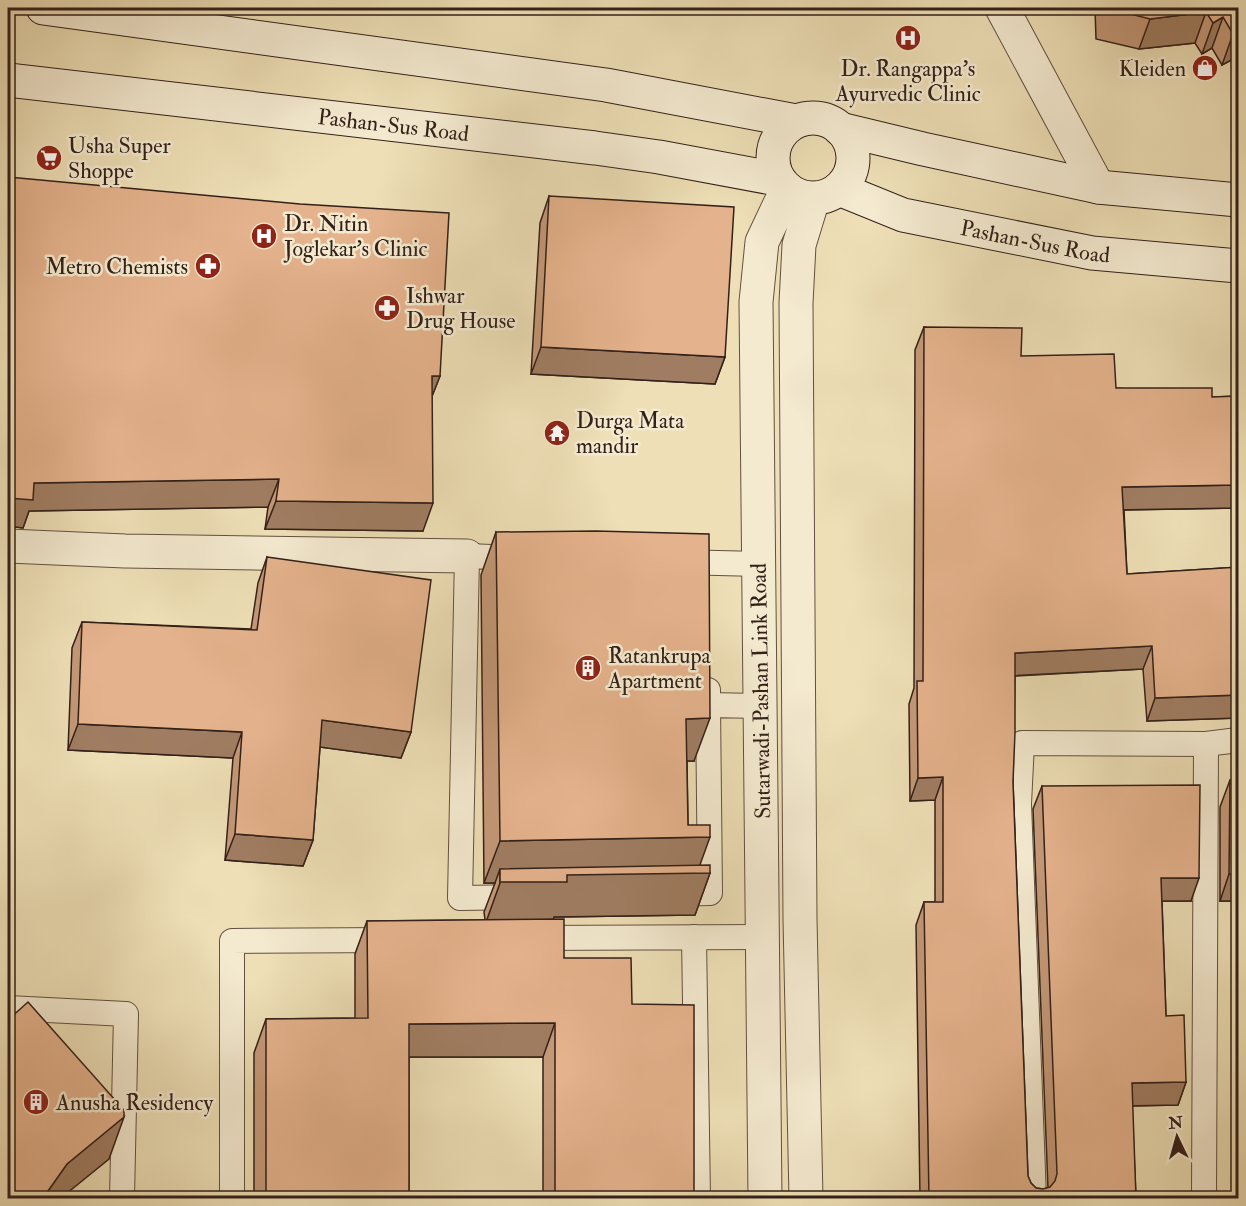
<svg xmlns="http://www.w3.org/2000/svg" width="1246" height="1206" viewBox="0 0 1246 1206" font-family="'IM FELL Double Pica',serif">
<rect width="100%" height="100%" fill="#eedfb6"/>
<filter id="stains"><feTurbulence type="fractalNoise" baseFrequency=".00333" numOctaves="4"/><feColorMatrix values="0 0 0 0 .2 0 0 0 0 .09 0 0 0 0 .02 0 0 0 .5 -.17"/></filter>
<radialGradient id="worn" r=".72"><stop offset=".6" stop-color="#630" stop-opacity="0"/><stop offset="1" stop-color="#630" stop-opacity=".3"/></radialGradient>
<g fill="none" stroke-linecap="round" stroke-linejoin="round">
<!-- service casing -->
<g stroke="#625040" stroke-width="26">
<path id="service" d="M519 558 467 556 460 898 521 897
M677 562 759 564
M708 690V705L760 706
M670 894 710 893 708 705
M694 937 698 1198
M531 938 762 937
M8 1008 126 1014 122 1198
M232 1198V941L394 940
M1034 1198 1019 804 1022 743 1206 744 1238 740
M1204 1198 1206 744"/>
</g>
<!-- minor casing -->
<g stroke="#625040" stroke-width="35">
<path id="minor" d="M1002 8 1098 187
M8 546 125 551 467 556"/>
</g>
<!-- tertiary casing -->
<g stroke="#625040" stroke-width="35">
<path id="tertiary" d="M765 1198 756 302 762 242 787 189
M806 1198 800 919 796 303 799 245 813 199"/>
</g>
<!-- secondary casing -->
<g stroke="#332019" stroke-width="35">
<g id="secondary">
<path d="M43 8 606 85 796 121"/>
<path id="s1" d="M8 80 595 148 659 157 777 179"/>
<circle cx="813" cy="158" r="40"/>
<path d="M840 129 923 149 1098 187 1238 200"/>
<path id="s2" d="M839 189 903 215 1092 253 1238 266"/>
</g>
</g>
<!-- service -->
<use href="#service" stroke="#f4ead0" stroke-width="24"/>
<!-- minor -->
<use href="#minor" stroke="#f4ead0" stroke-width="33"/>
<!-- tertiary -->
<use href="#tertiary" stroke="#f4ead0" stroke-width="33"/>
<!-- secondary -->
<use href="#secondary" stroke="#f4ead0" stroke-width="33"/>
</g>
<!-- wall -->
<path fill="#c49978" stroke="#332019" stroke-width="1.5" d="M1095 8H1239V56L1222 65 1212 48 1202 54 1195 43 1139 49 1096 39Z
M8 177 440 376 432 396 423 531 265 529 268 507 29 511 23 528 8 526Z
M549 196 725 357 715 384 531 374 540 223Z
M924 327 1021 356 1116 388 1212 397 1239 396V508L1124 510 1127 574 1239 567V718L1147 721 1143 669 1015 676 1013 782 1028 1176 1031 1183 1036 1188 1043 1189 1048 1188 1033 809 1042 786 1191 901H1162L1166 1016 1186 1082 1178 1105 1132 1106 1136 1198H920L916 925 924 902H935V800L910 801 909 704 914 688 915 350Z
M496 532 694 761H687L688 825 700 865 710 873 695 915 554 917 553 919 564 958 632 1004 694 1198H543V1057H409V1198H254V1053L266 1019 355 1018V954L367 921 485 920 484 912 495 883H484L481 575Z
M267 557 411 732 401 758 320 747 313 840 303 866 225 860 233 758 68 750 72 648 82 622 251 629 258 583Z
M1230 780 1239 901H1220V807Z"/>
<!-- shaded-wall -->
<path fill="#a07d62" stroke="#332019" stroke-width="1.5" d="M911 8H946L945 12Z
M1206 12 1195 43 1139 49 1150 19Z
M1223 17 1212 48 1202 54 1213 23Z
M1239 31V56L1222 65 1233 34Z
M541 347 725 357 715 384 531 374Z
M432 376H440L429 404Z
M279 479 268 507 29 511 23 528 8 526V498L34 483Z
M1239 485V508L1114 510 1122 487Z
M276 501 433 503 423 531 265 529Z
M1152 646 1143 669 1007 676 1015 653Z
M1239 695V718L1147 721 1155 698Z
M710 718 694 761H671L686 719Z
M322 720 411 732 401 758 312 746Z
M78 724 242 732 233 758 68 750Z
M943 777 935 800 910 801 918 778Z
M235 834 313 840 303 866 225 860Z
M710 837 697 873H710L695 915 554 917 552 924 485 925 500 883V869L495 883H484L500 841Z
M1229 874H1239V901H1220Z
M1161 878H1199L1191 901H1153Z
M555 1023 543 1057H396L409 1024Z
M1186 1082 1178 1105 1123 1106 1132 1083Z
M124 1117 109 1159 61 1198H43L67 1164Z"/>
<!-- building -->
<path fill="#e4b28c" stroke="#332019" stroke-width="1.5" d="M1107 8H1239V31L1233 34 1223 17 1213 23 1206 12 1150 19Z
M8 177 300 204 449 213 440 376H432L433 503 276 501 279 479 34 483 33 500 8 498Z
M549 196 734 207 725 357 541 347Z
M924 327 1022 328 1021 356 1114 354 1116 388H1212V397L1239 396V485L1122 487 1127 574 1239 567V695L1155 698 1152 646 1015 653V732L1013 782 1028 1176 1031 1183 1036 1188 1043 1189 1050 1187 1055 1181 1057 1174 1042 786 1200 785 1199 878H1161L1166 1016 1184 1015 1186 1082 1132 1083 1136 1198H929L924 902H943V777L918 778 917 681H923Z
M596 531 709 534 710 718 686 719 688 825H710V837L500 841 496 532Z
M267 557 431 580 411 732 322 720 313 840 235 834 242 732 78 724 82 622 257 630Z
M1239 779V874H1229L1230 780Z
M710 865V873L567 875V882H500V869Z
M564 919V958H631L632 1004 694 1005V1198H555V1023L409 1024V1198H266V1019L368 1018 367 921Z
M28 1002 124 1110V1117L67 1164 43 1198H8V1020Z"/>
<!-- icons -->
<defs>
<g id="hospital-disc" transform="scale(1.35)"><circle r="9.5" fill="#8f2418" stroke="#f4ead0"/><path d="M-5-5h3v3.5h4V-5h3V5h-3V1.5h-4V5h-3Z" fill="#fff"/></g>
<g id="shop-disc" transform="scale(1.35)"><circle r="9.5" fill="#8f2418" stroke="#f4ead0"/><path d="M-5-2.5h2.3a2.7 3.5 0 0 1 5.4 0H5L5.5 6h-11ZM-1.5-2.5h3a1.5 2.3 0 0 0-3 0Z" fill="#fff"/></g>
<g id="supermarket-disc" transform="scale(1.35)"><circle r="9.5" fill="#8f2418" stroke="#f4ead0"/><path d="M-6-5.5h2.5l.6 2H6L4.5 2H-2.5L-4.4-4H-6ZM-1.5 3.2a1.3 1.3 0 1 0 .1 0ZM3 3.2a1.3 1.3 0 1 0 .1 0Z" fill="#fff"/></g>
<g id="pharmacy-disc" transform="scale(1.35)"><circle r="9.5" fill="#8f2418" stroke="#f4ead0"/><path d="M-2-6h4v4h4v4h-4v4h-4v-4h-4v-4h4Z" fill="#fff"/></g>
<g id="temple-disc" transform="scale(1.35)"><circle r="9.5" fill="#8f2418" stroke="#f4ead0"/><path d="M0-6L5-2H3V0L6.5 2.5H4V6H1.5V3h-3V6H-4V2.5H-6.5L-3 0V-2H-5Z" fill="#fff"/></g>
<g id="building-disc" transform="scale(1.35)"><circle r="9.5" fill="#8f2418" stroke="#f4ead0"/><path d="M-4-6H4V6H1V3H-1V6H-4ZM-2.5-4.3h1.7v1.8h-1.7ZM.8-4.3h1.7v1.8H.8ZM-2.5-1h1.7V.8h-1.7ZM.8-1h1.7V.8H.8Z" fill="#fff"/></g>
</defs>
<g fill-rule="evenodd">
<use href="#hospital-disc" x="908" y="38"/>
<use href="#shop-disc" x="1205" y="68"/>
<use href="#supermarket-disc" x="49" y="158"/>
<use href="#hospital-disc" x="264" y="236"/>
<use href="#pharmacy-disc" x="208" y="266"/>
<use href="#pharmacy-disc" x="387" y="308"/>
<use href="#temple-disc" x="557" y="433"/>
<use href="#building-disc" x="588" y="668"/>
<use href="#building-disc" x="36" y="1102"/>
</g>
<g text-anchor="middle" stroke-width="5" stroke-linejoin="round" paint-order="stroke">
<!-- poi labels -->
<g font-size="22" fill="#332019" stroke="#f4ead0" text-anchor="start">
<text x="908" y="76" text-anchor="middle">Dr. Rangappa's<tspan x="908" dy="25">Ayurvedic Clinic</tspan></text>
<text x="1186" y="76" text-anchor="end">Kleiden</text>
<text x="68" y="153">Usha Super<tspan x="68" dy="25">Shoppe</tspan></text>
<text x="284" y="231">Dr. Nitin<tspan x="284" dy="25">Joglekar's Clinic</tspan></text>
<text x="188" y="274" text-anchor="end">Metro Chemists</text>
<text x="406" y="303">Ishwar<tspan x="406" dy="25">Drug House</tspan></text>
<text x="576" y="428">Durga Mata<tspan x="576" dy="25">mandir</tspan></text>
<text x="608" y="663">Ratankrupa<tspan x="608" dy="25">Apartment</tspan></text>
<text x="56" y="1110">Anusha Residency</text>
</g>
<!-- street labels -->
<g font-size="22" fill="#332019" stroke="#f4ead0">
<text dy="8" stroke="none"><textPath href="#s1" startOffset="388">Pashan-Sus Road</textPath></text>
<text dy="8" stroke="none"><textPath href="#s2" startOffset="204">Pashan-Sus Road</textPath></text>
<text transform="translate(760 691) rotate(-91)" y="8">Sutarwadi-Pashan Link Road</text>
</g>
</g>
<!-- margin -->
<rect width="1246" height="1206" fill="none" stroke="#eedfb6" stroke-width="30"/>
<rect x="9" y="9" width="1228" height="1188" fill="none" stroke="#332019" stroke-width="3"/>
<rect x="15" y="15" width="1216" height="1176" fill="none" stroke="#332019" stroke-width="1.5"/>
<!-- north arrow -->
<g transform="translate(1177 1137) rotate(355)" stroke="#f4ead0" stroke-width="4.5" paint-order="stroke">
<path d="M0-4.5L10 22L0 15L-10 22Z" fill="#332019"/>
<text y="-9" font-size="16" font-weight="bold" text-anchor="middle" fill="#332019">N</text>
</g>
<rect width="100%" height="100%" filter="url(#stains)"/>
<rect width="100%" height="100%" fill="url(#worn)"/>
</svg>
